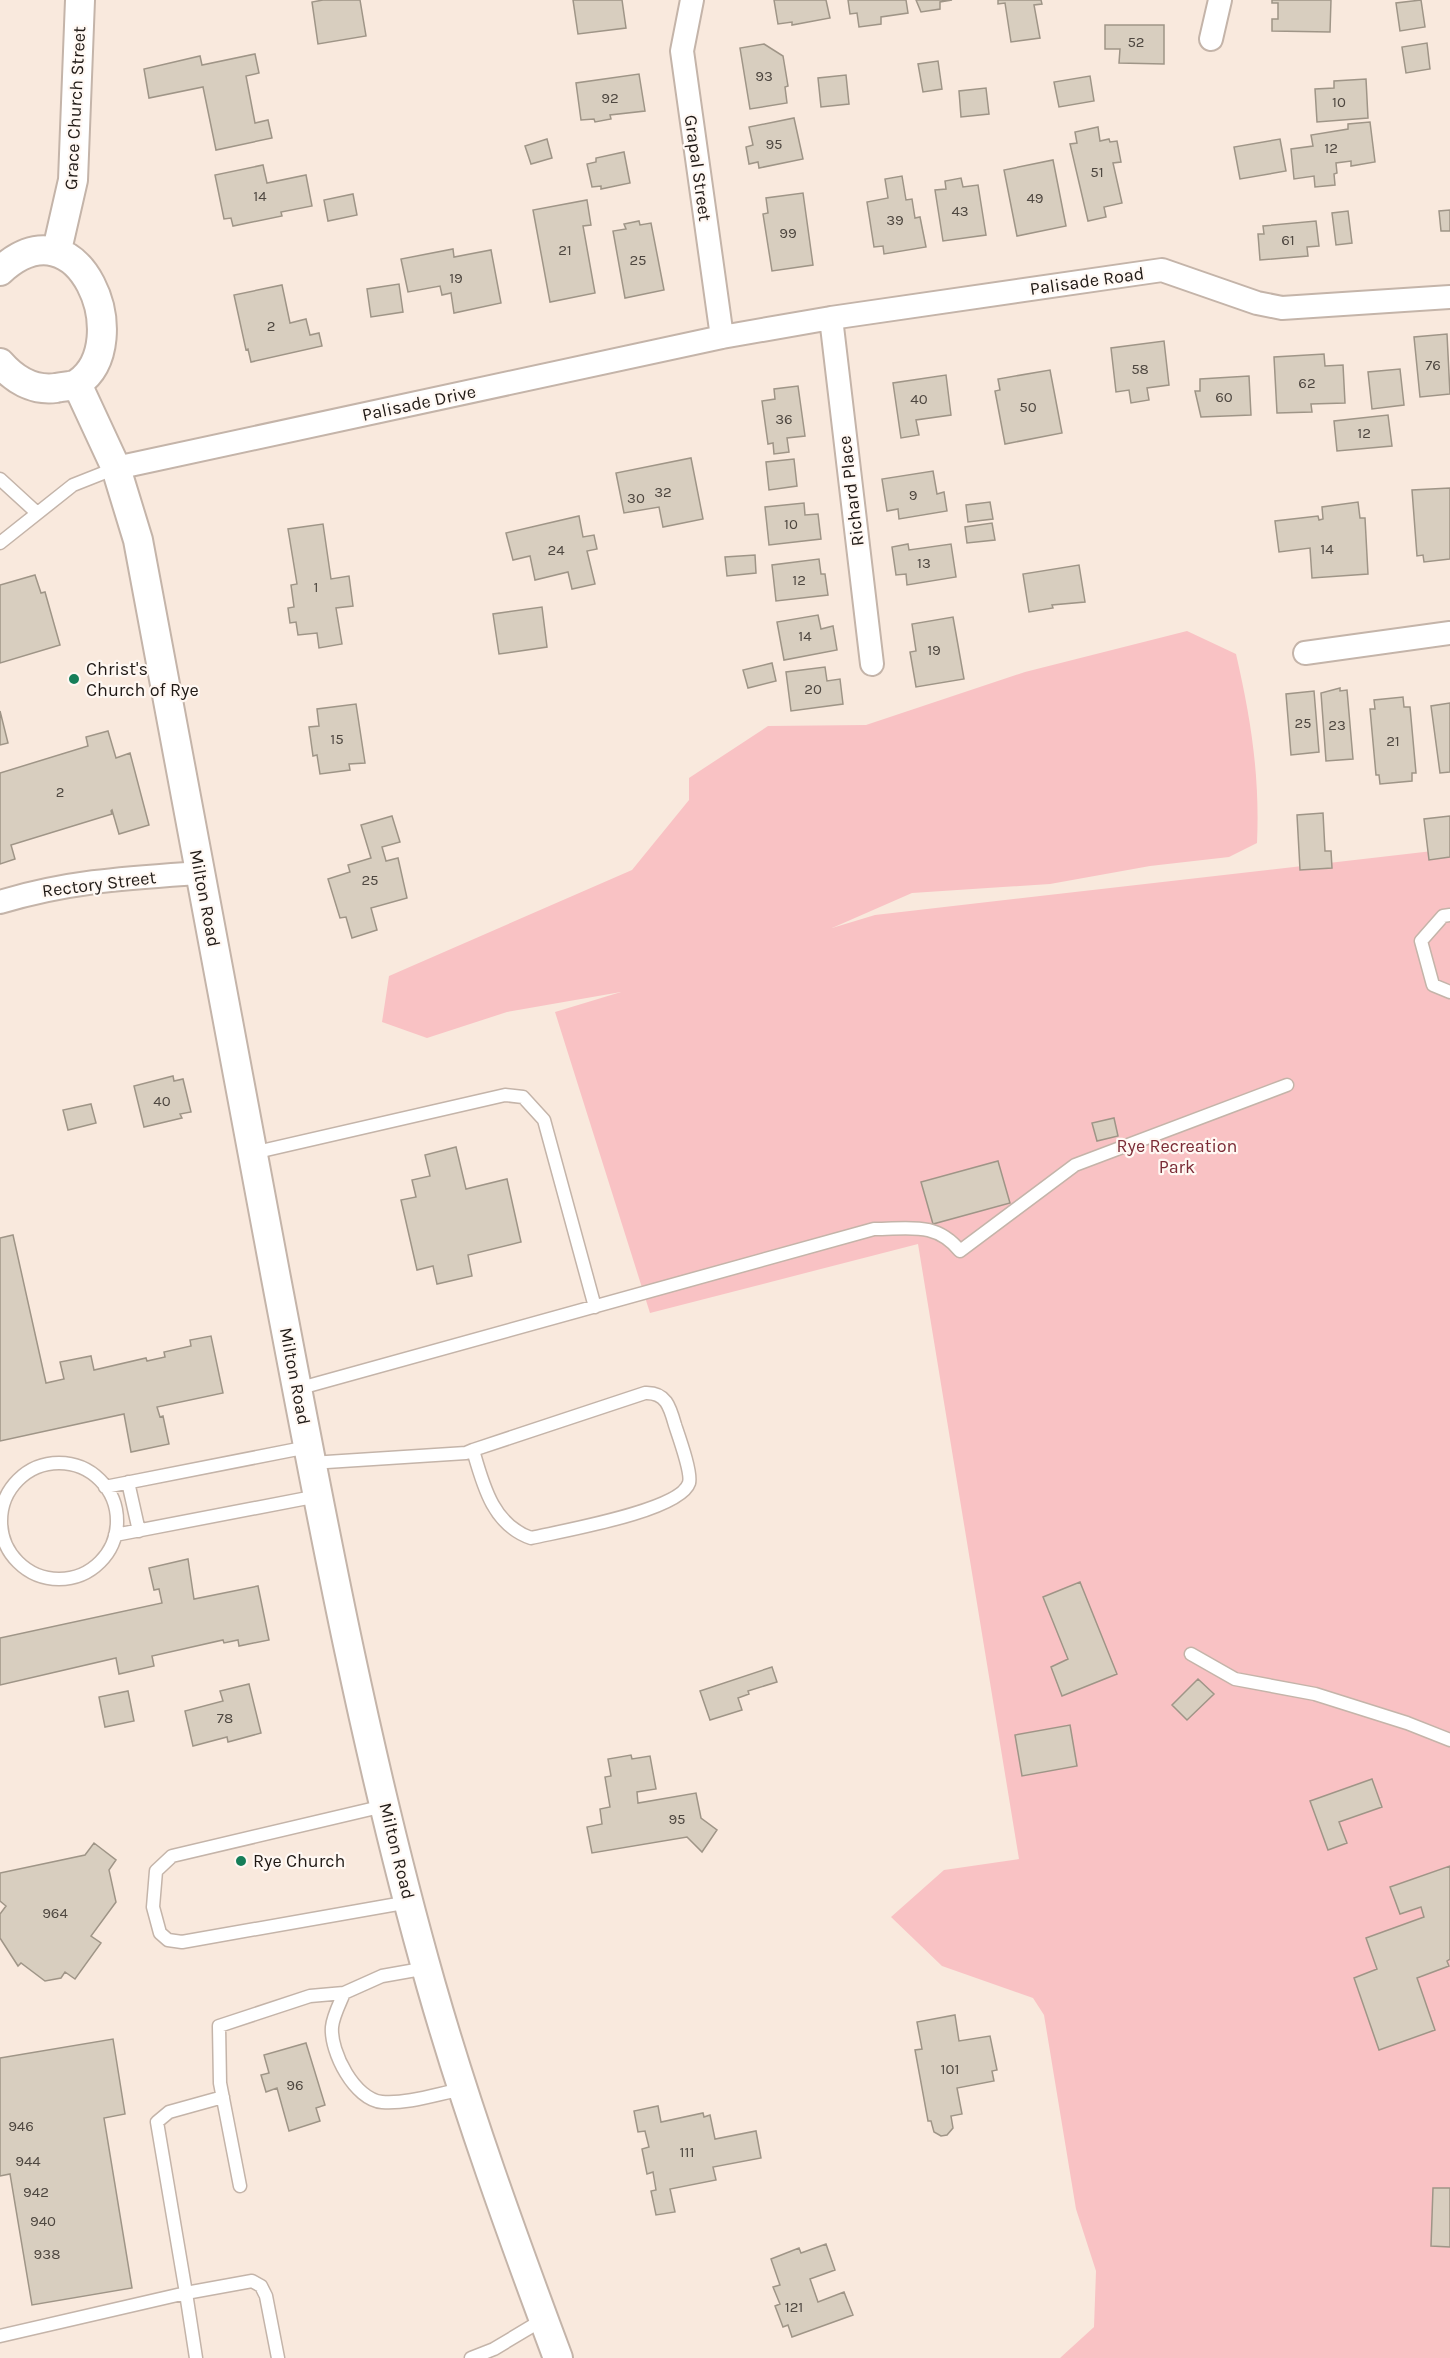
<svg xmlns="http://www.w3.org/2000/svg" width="1450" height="2358" viewBox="0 0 1450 2358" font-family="Karla,sans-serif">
<rect width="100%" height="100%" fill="#f9e9dd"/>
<!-- green -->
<path fill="#f9c2c4" d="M1187 631 1236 654C1251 719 1260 777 1257 843L1229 857 1150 866 1050 884 912 893 832 928 875 915 1450 849V2358H1060L1094 2327 1096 2271 1076 2209 1044 2015 1033 1998 942 1966 891 1917 944 1870 1019 1859 918 1244 650 1313 555 1012 621 992 507 1012 427 1038 382 1022 389 976 632 870 689 800V778L768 726 866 725 1025 672Z"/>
<!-- building -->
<path fill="#d8cebf" stroke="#9f9587" stroke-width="1.5" d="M323 0H360L366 36 318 44 312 2Z
M573 0H622L626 28 578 34Z
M774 0H826L830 18 792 25V22L778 24Z
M848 0H906L908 13 881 17V24L859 27 857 13 850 14Z
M916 0H952L940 2V9L921 12Z
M998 0H1041L1042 4 1034 5 1040 38 1011 42 1005 3 998 4Z
M1272 0H1331L1330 32 1272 31V19H1278V3H1272Z
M1421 0 1425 27 1400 31 1396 3Z
M1105 25H1164V64L1119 63 1120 49H1105Z
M1427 43 1430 69 1406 73 1402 47Z
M764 44 783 56 788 86 785 87 787 103 750 109 740 48Z
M255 54 259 73 246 76 255 123 268 120 272 138 216 150 203 87 149 98 144 69 200 56 202 65Z
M938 61 942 89 923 92 918 64Z
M639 74 645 111 610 115 611 119 595 122 594 119 581 120 576 83Z
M846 75 849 104 821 107 818 78Z
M1090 76 1094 101 1059 107 1054 82Z
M1366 79 1368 118 1317 122 1315 89 1334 88V81Z
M986 88 989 114 961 117 959 91Z
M794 118 803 159 759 168 758 162 749 164 746 147 753 145 749 127Z
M1370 122 1375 162 1351 166V161L1336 163 1337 173 1334 174 1335 185 1315 187 1314 176 1294 179 1291 149 1313 146 1311 135 1348 129V124Z
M1098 127 1100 141 1109 139 1110 142 1117 141 1121 162 1113 163 1122 203 1104 207 1106 217 1088 221 1070 144 1077 143 1075 132Z
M547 139 552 158 531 164 525 146Z
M1280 139 1286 171 1240 179 1234 147Z
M624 152 630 183 601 189V186L592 187 587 164 596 162V158Z
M1053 160 1066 226 1017 236 1004 170Z
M263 165 267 183 306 175 312 206 281 212 282 216 233 226 231 218 224 219 215 175Z
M902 176 906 200 912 199 915 218 920 217 926 247 884 254 883 246 874 247 867 202 888 198 885 179Z
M961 178 963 187 978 185 986 235 943 241 935 190 946 189 945 181Z
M803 193 813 265 772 271 763 214 768 213 766 198Z
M353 194 357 215 328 221 324 200Z
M587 200 591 225 583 226 595 293 550 302 533 210Z
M1450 210V231H1441L1439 211Z
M1348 211 1352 243 1336 245 1332 213Z
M639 221 640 225 651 223 664 290 625 298 613 231 626 229 624 224Z
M1316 221 1319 246 1307 247 1308 256 1260 260 1258 234H1264L1263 226Z
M453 249 454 257 491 250 501 303 454 313 451 293 442 295 440 286 408 292 401 259Z
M399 284 403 312 371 317 367 289Z
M282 285 290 323 306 319 310 335 319 333 322 346 251 362 248 349 246 350 234 295Z
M1447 334 1450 394 1420 397 1414 337Z
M1164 341 1169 385 1147 388 1149 400 1131 403 1129 390 1116 392 1111 348Z
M1324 354 1325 366 1343 365 1345 403 1311 404 1312 412 1277 413 1274 357Z
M1400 369 1404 405 1372 409 1368 372Z
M1050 370 1062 433 1005 444 995 391 1000 390 998 379Z
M946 375 951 415 916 420 919 435 901 438 893 383Z
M1249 376 1251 415 1201 417 1195 391H1200V379Z
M798 386 805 436 787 438 789 452 774 454 773 443 768 444 762 401 775 399 774 389Z
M1388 415 1392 446 1337 451 1334 421Z
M691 458 703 519 663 527 659 507 624 513 616 473Z
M794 459 797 486 769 490 766 462Z
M933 471 937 494 944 492 947 511 899 519 898 509 887 511 882 479Z
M1450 488V559L1424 562 1423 555 1417 556 1412 490Z
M990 502 993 519 968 522 966 505Z
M1358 502 1360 518H1365L1368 574 1312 578 1310 548 1279 552 1275 521 1318 516 1319 520 1323 519 1322 507Z
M804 503 805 515 818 514 821 539 769 545 765 507Z
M579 516 583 537 594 535 597 549 587 551 595 584 572 589 568 572 535 580 530 556 513 560 506 533Z
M992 523 995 540 967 543 965 527Z
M323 524 331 579 349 576 353 606 336 608 342 644 319 648 317 633 298 635 296 622 290 623 288 608 294 607 291 585 297 584 288 529Z
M908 544 909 550 951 544 956 577 907 585 906 574 896 575 892 547Z
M755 555 756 573 727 576 725 557Z
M819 559 821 574H825L828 595 776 601 772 565Z
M1079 565 1085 602 1052 605 1053 608 1029 612 1023 574Z
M35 575 41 593 45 592 60 645 0 663V585Z
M542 607 547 647 499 654 493 614Z
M818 615 821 629 833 626 837 650 784 660 777 622Z
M953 617 964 679 916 687 910 652 916 651 912 624Z
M772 663 776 681 748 688 743 670Z
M825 667 827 681 840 679 843 704 791 711 786 672Z
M1340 688V691L1347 690 1353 759 1326 761 1321 693Z
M1314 691 1319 752 1291 755 1286 694Z
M1403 697 1404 707H1410L1416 773H1412V781L1380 784 1379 775H1376L1370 709H1375L1374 700Z
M1450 703V772L1440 773 1431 706Z
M356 704 365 763 349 764 350 770 320 774 317 755 313 756 309 727 319 726 317 709Z
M0 711 8 743 0 745Z
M108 731 116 758 130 753 149 825 119 834 112 810 111 811 112 814 11 845 15 859 0 864V773L88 746 86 737Z
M1323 813 1325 851H1331L1332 868 1300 870 1297 815Z
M392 816 400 842 382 847 386 861 398 858 407 898 371 908 377 930 352 938 346 917 340 918 328 879 350 872 348 865 371 858 361 825Z
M1450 816V857L1429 860 1424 819Z
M173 1076 174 1081 183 1079 191 1112 180 1114 182 1118 144 1127 134 1086Z
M91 1104 96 1123 68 1130 63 1110Z
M1114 1118 1118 1136 1097 1141 1092 1123Z
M456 1147 466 1189 507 1179 521 1242 468 1255 472 1276 437 1284 433 1266 417 1270 401 1200 416 1197 412 1180 430 1176 425 1155Z
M998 1161 1010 1203 933 1224 921 1182Z
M13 1235 46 1383 64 1379 60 1362 91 1356 94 1370 146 1358 147 1361 165 1357 164 1352 191 1346 190 1340 211 1336 223 1393 157 1407 160 1417 163 1416 169 1444 131 1452 124 1414 0 1441V1238Z
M188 1559 194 1599 258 1586 269 1640 239 1646 238 1640 224 1643 223 1640 152 1656 154 1666 119 1674 116 1658 0 1685V1638L162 1603 159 1589 154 1590 149 1568Z
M1080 1582 1117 1674 1062 1696 1051 1667 1068 1659 1043 1597Z
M772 1667 777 1682 748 1691 749 1694 738 1698 742 1710 710 1720 700 1691Z
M1198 1679 1214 1694 1187 1720 1172 1705Z
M249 1684 261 1733 228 1742 227 1737 193 1746 185 1711 223 1701 220 1691Z
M128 1691 134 1721 105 1727 99 1697Z
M1070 1725 1077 1766 1022 1776 1015 1735Z
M631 1755 632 1759 650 1756 656 1789 637 1792 638 1803 696 1793 701 1818 717 1830 702 1852 687 1837 592 1853 587 1827 602 1824 600 1809 610 1807 605 1777 611 1776 608 1759Z
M1372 1779 1382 1807 1339 1822 1347 1843 1328 1850 1310 1801Z
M94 1843 116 1860 109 1870 116 1902 91 1936 101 1943 75 1979 65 1972 61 1978 45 1981 21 1963 18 1966 0 1938V1914L6 1906 0 1901V1873L85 1855Z
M1450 1866V1959L1447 1961 1449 1966 1417 1978 1435 2030 1379 2050 1354 1978 1377 1969 1366 1938 1424 1917 1421 1907 1400 1914 1390 1887Z
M955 2015 959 2041 990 2036 997 2070 992 2071 994 2081 957 2088 962 2114 951 2116 953 2128 947 2135 941 2136 934 2132 931 2121H928L915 2050 922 2049 917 2022Z
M113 2039 125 2114 104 2118 132 2288 32 2305 10 2174 0 2176V2058Z
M306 2043 325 2105 316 2108 320 2121 289 2131 277 2088 266 2092 261 2075 269 2073 264 2055Z
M658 2106 661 2122 703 2113 704 2117 710 2115 715 2139 756 2131 761 2158 713 2167 716 2180 670 2189 675 2212 656 2215 651 2191 656 2190 653 2172 647 2174 642 2149 649 2147 645 2131 638 2132 634 2111Z
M1433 2188H1450V2247L1431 2246Z
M826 2244 835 2270 810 2279 818 2302 844 2292 853 2315 792 2337 788 2325 783 2327 775 2306 780 2304 773 2287 780 2285 771 2259 799 2248 801 2253Z"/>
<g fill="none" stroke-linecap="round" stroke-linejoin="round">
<!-- service casing -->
<g stroke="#c4b4a9" stroke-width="15">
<path id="service" d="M0 479 36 512
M0 543 73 485 116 468
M1450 915 1443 916 1421 941 1433 985 1450 992
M253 1153 505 1095 523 1097 544 1120 595 1307
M297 1389 874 1229C909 1229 936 1221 960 1251L1075 1165 1287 1085
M311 1463 466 1453 473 1450 645 1393C666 1392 670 1407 675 1425 679 1437 692 1473 689 1483 680 1511 561 1531 531 1538 493 1525 483 1485 473 1450
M1 1521a58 58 0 1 1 116 0a58 58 0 1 1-116 0Z
M128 1482 139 1531
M105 1487 308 1447
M115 1535 318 1496
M1191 1654 1235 1679 1315 1694 1407 1723 1450 1740
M384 1806 172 1856 156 1871 153 1907 160 1933 168 1940 182 1942 409 1902
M427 1968 382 1976 344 1993C340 2003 333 2016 332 2027 330 2052 355 2100 382 2102 408 2104 437 2094 463 2089
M223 2097 169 2112 157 2122 186 2293 252 2281 261 2286 266 2296 278 2358
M240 2186 220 2083 219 2026 310 1996 344 1993
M0 2336 186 2293 196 2358
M471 2358 494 2349 544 2319"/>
</g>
<!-- minor casing -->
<g stroke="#c4b4a9" stroke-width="26">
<path id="minor" d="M692 0 682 51 722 337
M1211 39 1220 0
M831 318 872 664
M116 468 722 337 831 318 1162 270 1257 303 1282 308 1450 297
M1305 653 1450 633
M0 902C69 881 128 878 200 873"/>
</g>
<!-- tertiary casing -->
<g stroke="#c4b4a9" stroke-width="32">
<path id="tertiary" d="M57 250 73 180 80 0
M0 271C80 197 136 343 78 383 73 387 62 386 56 388 33 391 14 379 0 363
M77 384 116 468 138 540C184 786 230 1032 276 1278 321 1515 365 1753 431 1985 467 2111 512 2235 558 2358"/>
</g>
<!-- service -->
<use href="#service" stroke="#fff" stroke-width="12"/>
<!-- minor -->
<use href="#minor" stroke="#fff" stroke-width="22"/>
<!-- tertiary -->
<use href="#tertiary" stroke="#fff" stroke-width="28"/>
</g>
<!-- markers -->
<g fill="#167e59" stroke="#fff8f3" stroke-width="2">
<circle cx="74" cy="679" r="6"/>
<circle cx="241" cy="1861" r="6"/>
</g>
<g text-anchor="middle" stroke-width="4.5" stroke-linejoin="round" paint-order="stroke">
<!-- number labels -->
<g font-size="15" fill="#4e4740">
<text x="1136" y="47">52</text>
<text x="764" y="81">93</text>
<text x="610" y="103">92</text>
<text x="1339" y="107">10</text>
<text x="774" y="149">95</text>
<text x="1331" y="153">12</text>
<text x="1097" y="177">51</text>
<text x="260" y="201">14</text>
<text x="1035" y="203">49</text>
<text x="960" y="216">43</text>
<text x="895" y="225">39</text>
<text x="788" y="238">99</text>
<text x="1288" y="245">61</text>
<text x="565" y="255">21</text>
<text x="638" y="265">25</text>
<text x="456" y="283">19</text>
<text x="271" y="331">2</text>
<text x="1433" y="370">76</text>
<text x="1140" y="374">58</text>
<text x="1307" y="388">62</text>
<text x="1224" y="402">60</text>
<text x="919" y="404">40</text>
<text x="1028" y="412">50</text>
<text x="784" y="424">36</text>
<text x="1364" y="438">12</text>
<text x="663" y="497">32</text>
<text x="913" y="500">9</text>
<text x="636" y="503">30</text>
<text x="791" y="529">10</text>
<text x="1327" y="554">14</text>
<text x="556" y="555">24</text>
<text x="924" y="568">13</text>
<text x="799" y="585">12</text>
<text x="316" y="592">1</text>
<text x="805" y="641">14</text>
<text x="934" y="655">19</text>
<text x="813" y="694">20</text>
<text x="1303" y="728">25</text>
<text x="1337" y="730">23</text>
<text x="337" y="744">15</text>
<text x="1393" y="746">21</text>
<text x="60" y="797">2</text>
<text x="370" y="885">25</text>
<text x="162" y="1106">40</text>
<text x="225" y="1723">78</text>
<text x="677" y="1824">95</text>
<text x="55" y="1918">964</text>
<text x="950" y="2074">101</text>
<text x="295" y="2090">96</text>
<text x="21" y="2131">946</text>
<text x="687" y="2157">111</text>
<text x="28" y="2166">944</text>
<text x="36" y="2197">942</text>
<text x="43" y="2226">940</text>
<text x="47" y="2259">938</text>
<text x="794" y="2312">121</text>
</g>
<!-- street labels -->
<g font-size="18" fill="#201a16" stroke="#fff8f3">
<text transform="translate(75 108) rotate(-87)" y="6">Grace Church Street</text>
<text transform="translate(698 168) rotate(82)" y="6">Grapal Street</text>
<text transform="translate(1087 281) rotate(-8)" y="6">Palisade Road</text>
<text transform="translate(419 403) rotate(-12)" y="6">Palisade Drive</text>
<text transform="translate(851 491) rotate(-97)" y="6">Richard Place</text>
<text transform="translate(99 884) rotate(-7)" y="6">Rectory Street</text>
<text transform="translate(205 898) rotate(79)" y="6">Milton Road</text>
<text transform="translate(295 1376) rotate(79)" y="6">Milton Road</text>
<text transform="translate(397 1851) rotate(76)" y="6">Milton Road</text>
</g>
<!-- poi labels -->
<g font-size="18" fill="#201a16" stroke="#fff8f3" text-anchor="start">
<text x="86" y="675">Christ's<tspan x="86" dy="21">Church of Rye</tspan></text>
<text x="253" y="1867">Rye Church</text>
</g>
<!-- park labels -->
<g font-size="18" fill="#7b2b36" stroke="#fff8f3">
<text x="1177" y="1152">Rye Recreation<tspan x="1177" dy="21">Park</tspan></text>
</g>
</g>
</svg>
